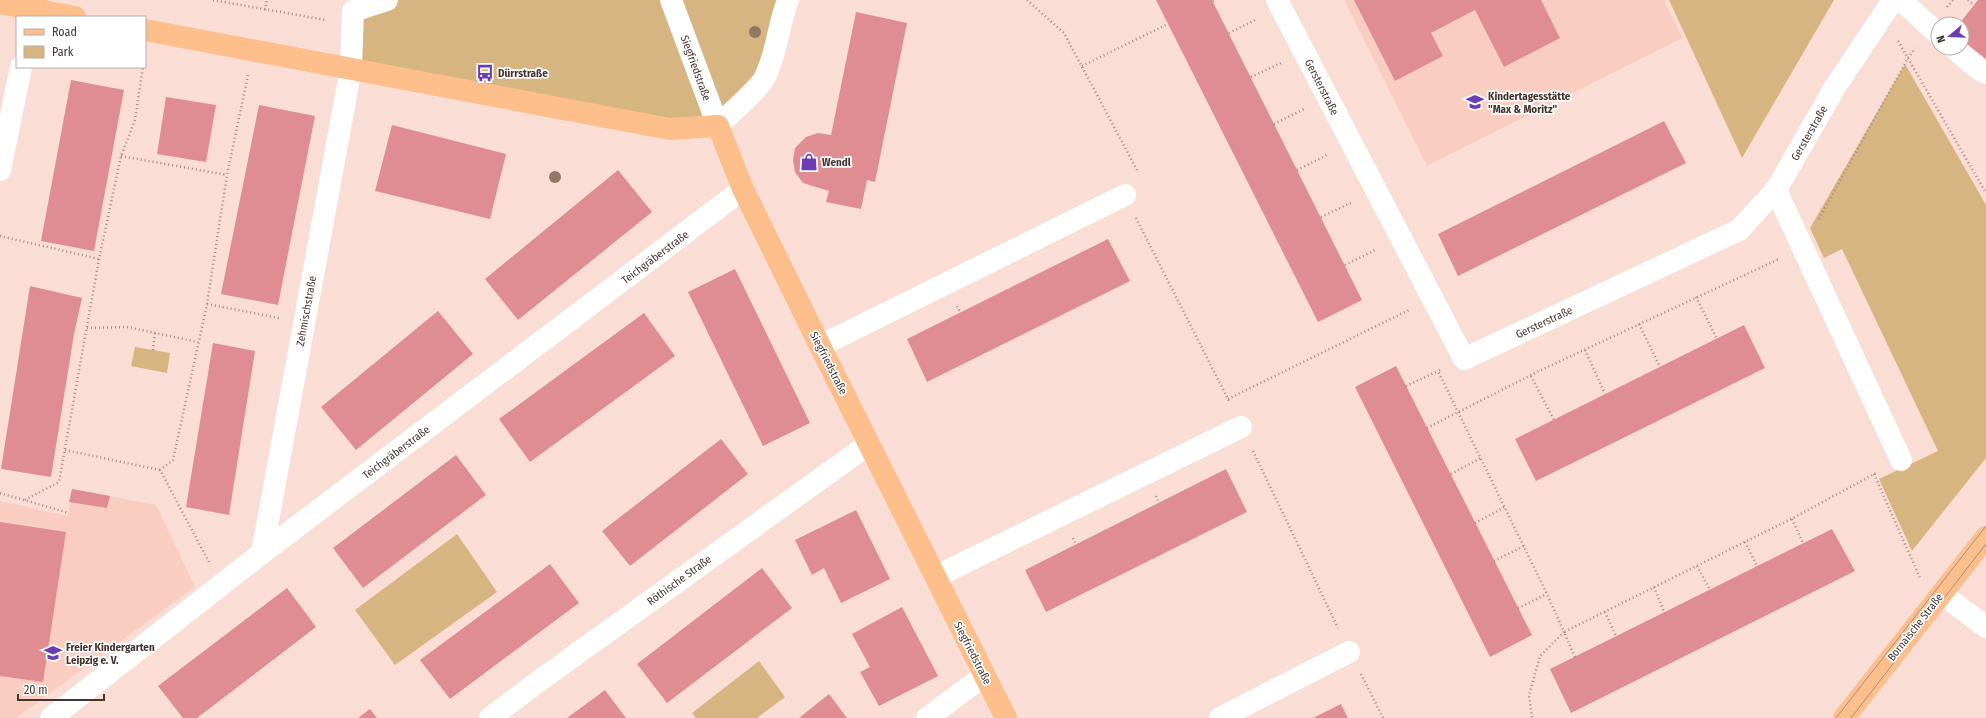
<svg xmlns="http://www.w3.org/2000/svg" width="1986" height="718" viewBox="0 0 1986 718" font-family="'Fira Sans Condensed',sans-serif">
<rect width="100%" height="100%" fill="#faddd4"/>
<!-- built -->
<path fill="#f9cec0" d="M1344 0H1664L1683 38 1427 166Z
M72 489 156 505 195 587 16 718H0V501L68 516Z"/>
<!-- green -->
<path fill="#d7b580" d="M387 0H788L775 51 718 126 351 68 353 11Z
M1669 0H1834L1742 158Z
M1905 64 1986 205V458L1912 551 1879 479 1938 451 1842 249 1824 258 1810 228Z
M135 347 170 353 167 373 131 366Z
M457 534 497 592 395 665 355 610Z
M759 661 785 697 757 718H696L692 713Z"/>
<!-- building -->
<path fill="#df8d90" d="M1156 0H1212L1362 300 1318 322Z
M1354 0H1541L1560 38 1504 67 1475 10 1431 33 1443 56 1395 81Z
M1978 0H1986V59L1962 40V24H1959Z
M856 12 907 23 875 182 867 180 861 209 826 202 829 191 803 183 795 172 793 160 795 148 806 137 818 133 831 135Z
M71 80 124 90 94 251 41 241Z
M166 97 216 105 206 162 157 154Z
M259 105 315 116 278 305 221 294Z
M1664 121 1686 163 1458 276 1438 234Z
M392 125 506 154 490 219 375 191Z
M618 170 652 212 518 320 485 279Z
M1108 239 1130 281 927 382 907 339Z
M735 269 810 423 763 446 688 292Z
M30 286 82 298 74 334 51 477 1 469Z
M438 311 473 354 356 450 321 407Z
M644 313 675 356 530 462 499 419Z
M1744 325 1765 368 1536 481 1515 439Z
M213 343 255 351 229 515 186 507Z
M1396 366 1532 635 1490 657 1355 387Z
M721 439 748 474 630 566 602 531Z
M456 455 486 495 363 588 333 548Z
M1226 469 1247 512 1046 612 1025 570Z
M72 489 110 496 107 508 69 502Z
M856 510 890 579 841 603 824 568 812 575 795 540Z
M0 522 66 532 43 682 0 676Z
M1832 529 1855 571 1571 713 1550 669Z
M550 564 579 603 450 699 420 660Z
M762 568 792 608 667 703 637 664Z
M287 588 316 627 197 718H183L158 686Z
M902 607 938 676 879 706 860 672 870 667 852 634Z
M605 690 626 718H567Z
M829 694 847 718H799Z
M1341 704 1348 718H1313Z
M370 709 377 718H358Z"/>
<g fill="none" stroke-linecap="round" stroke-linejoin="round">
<!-- path -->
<path stroke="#a08a84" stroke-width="2.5" stroke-dasharray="1 3" stroke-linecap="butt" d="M213 0 326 20
M1027 0 1064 33 1138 172
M1968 0 1974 5
M1213 1 1215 0
M1947 7 1953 0
M265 10 267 0
M1229 33 1257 19
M1898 41 1986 193
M1082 66 1168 24
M1251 77 1281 63
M1274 124 1304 109
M121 156 227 175
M1297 170 1329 154
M1321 217 1353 202
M1136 218 1230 403
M1819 219 1908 58 1915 48
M0 236 99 259
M1345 265 1377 249
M1696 297 1717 339
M207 304 279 318
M957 306 961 313
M1639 324 1660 367
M87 328 127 327 198 342
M153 350 155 332
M1585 350 1605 394
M1440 370 1438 371 1547 594 1564 632 1540 656 1529 695 1532 718
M1531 376 1554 420
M1406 386 1438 371
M1228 399 1409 310
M1427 428 1539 371 1779 259
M65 450 160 470
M1253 451 1338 628
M1451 474 1481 458
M1874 474 1920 578
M0 493 69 513
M1156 496 1159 503
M25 500 59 482 99 259 121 156 135 120 143 67
M1792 519 1803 543
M1475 523 1505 507
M1073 538 1076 545
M1745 542 1757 566
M1494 561 1524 546
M209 562 160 470 173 460 207 304 227 175 248 75
M1697 566 1710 590
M1654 587 1664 612
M1518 608 1547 594
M1605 612 1616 636
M1575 657 1564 632 1795 517 1878 472
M1361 674 1383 718"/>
<!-- minor -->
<path stroke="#fff" stroke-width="22" d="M671 0 718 126C727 116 761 87 765 77 777 53 778 25 788 0
M1277 0 1464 359 1739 230 1776 190 1835 87 1893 0
M1901 0 1938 34
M1954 48 1980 70 1986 73
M0 170 21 67
M1776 190 1901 460
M820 346 1125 195
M262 553 351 68 353 11 387 0
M935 577 1241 427
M1942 594 1986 627
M51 718 262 553 743 189
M490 718 543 678 869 444
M927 718 985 675
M1220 718 1349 652"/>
<!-- major -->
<path stroke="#fcbf8b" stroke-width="22" d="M0 3 75 17
M145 30 670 129 718 126 743 189 820 346 1006 718
M1844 718 1986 537"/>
<!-- tram -->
<path stroke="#a48e87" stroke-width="1" d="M1836 718 1986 526
M1851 718 1986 544"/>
</g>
<!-- trees -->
<g fill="#907964">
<circle cx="755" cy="32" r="6"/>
<circle cx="555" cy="177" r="6"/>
</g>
<!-- icons -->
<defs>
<g id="bus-bare" transform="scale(1.38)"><path d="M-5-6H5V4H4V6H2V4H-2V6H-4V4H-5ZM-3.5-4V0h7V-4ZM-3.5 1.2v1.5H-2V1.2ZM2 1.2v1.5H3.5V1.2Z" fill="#6b3cb3" stroke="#fff" stroke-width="2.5" paint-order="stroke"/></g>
<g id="school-bare" transform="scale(1.38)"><path d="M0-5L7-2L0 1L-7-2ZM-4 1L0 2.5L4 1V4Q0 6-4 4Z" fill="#6b3cb3" stroke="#fff" stroke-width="2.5" paint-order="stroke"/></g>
<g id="shop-bare" transform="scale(1.38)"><path d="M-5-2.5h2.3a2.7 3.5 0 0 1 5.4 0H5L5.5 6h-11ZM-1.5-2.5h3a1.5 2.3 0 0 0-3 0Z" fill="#6b3cb3" stroke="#fff" stroke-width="2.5" paint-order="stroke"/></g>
</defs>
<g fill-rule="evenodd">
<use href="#bus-bare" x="485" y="73"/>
<use href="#school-bare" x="1475" y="102"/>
<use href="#shop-bare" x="809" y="162"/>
<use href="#school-bare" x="53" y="653"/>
</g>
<g text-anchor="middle" stroke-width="3.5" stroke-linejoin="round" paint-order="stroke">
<!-- street labels -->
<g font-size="11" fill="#443531" stroke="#fff">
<text transform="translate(696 68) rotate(70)" y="4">Siegfriedstraße</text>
<text transform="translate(1322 87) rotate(63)" y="4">Gersterstraße</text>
<text transform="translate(1809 133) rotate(-60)" y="4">Gersterstraße</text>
<text transform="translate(655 257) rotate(-37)" y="4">Teichgräberstraße</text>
<text transform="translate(306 311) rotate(-80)" y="4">Zehmischstraße</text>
<text transform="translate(1544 322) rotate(-25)" y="4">Gersterstraße</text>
<text transform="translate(829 363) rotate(63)" y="4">Siegfriedstraße</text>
<text transform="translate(396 452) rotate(-37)" y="4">Teichgräberstraße</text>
<text transform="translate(679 580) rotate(-36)" y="4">Röthische Straße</text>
<text transform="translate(1915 627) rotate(-52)" y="4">Bornaische Straße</text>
<text transform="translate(973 653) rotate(63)" y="4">Siegfriedstraße</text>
</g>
<!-- poi labels -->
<g font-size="11" font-weight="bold" fill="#443531" stroke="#fff" text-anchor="start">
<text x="498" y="77">Dürrstraße</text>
<text x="1488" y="100">Kindertagesstätte<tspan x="1488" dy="13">"Max &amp; Moritz"</tspan></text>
<text x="822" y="166">Wendl</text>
<text x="66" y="651">Freier Kindergarten<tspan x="66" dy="13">Leipzig e. V.</tspan></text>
</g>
</g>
<!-- legend -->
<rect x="16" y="16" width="130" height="52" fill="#ffffff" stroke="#b4aead"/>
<rect x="24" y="29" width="20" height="6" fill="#fcbf8b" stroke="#b4aead"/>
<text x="52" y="36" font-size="12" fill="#443531">Road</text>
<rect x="24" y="46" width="20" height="12" fill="#d7b580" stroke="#b4aead"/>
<text x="52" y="56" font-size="12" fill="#443531">Park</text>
<!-- north arrow -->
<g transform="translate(1950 36) rotate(251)"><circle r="19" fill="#ffffff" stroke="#b4aead"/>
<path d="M0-3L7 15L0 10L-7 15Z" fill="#6b3cb3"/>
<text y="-6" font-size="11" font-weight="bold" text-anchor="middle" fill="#443531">N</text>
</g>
<!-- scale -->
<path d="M18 694v6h86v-6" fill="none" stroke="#443531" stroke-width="2"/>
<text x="24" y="694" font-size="12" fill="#443531" stroke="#ffffff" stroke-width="3" paint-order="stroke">20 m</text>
</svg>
